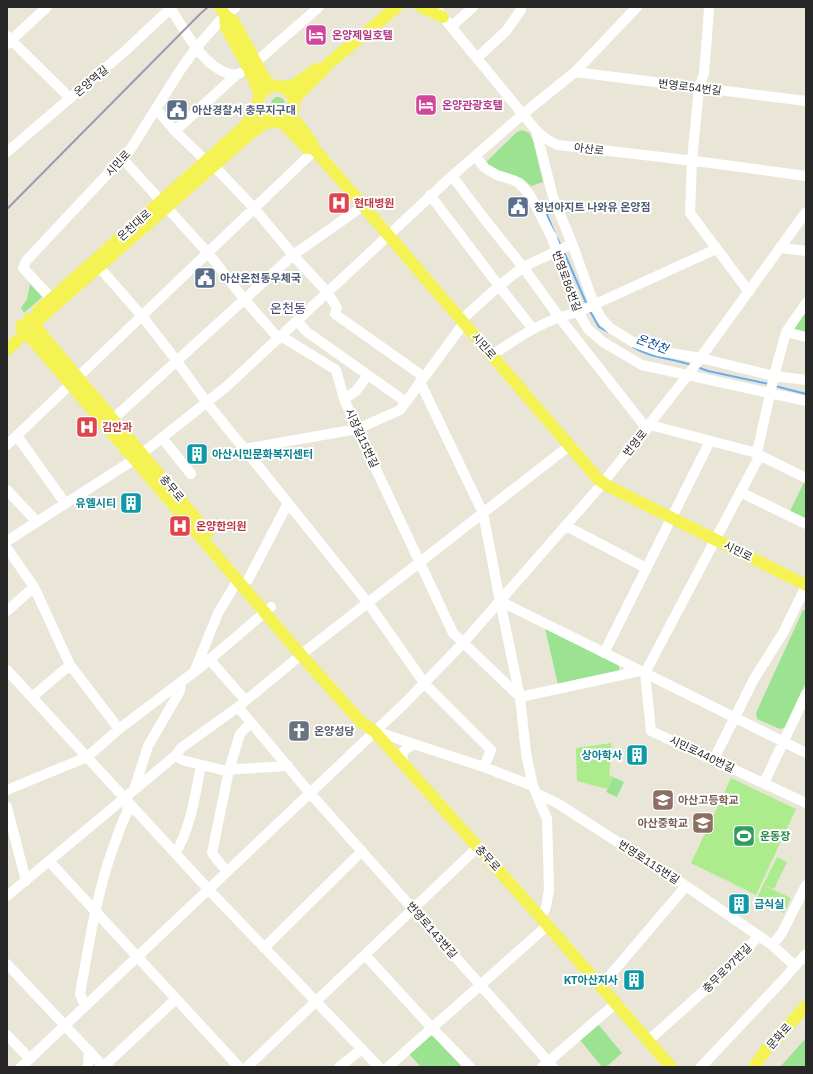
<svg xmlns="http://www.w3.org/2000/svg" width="813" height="1074" viewBox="0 0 813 1074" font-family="'IBM Plex Sans','Noto Sans KR',sans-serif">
<rect width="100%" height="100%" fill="#eae6d7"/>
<!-- green -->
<path fill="#9be391" d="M271 104a7 7 0 1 1 14 0a7 7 0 1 1-14 0Z
M522 130 529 133 533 140 543 182 531 186C518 173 514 177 499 172 494 170 490 166 485 163L517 132Z
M30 284 42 297 24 313 21 308 27 299Z
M806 307V334L793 332Z
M805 480H806V521L789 513Z
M803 610H806V682L786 727 780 729 757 719 756 713Z
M545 628 619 665V672L558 685Z
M613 777 624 782 617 797 606 792Z
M598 1024 622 1053 606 1067H602L580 1040Z
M429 1035 433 1036 462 1067H421L409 1054Z
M806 1038V1067H780Z"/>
<!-- pitch -->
<path fill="#adec8c" d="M611 743 612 751 609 775 613 777 607 789 577 781 576 748Z
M731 778 796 809 756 895 691 863Z
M777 857 787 862 774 889 763 885Z
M763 885 791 898 784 913 756 900Z"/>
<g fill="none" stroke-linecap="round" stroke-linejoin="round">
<!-- stream -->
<path stroke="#65adf1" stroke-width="2" d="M545 209 554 232
M557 238 561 246
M564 252 587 305
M590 311 599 327 608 332
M633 347C650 358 672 358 691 365
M697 367 708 371 769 384
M775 386 806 394"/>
<!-- minor -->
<path stroke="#fff" stroke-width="10" d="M170 7C185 31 205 72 236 75
M709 7 707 37 704 73 699 88 692 160 690 213 749 292
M439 12 535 129C542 137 548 141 558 145L695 161 806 176
M451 27 473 7
M7 36 70 98
M7 44 47 7
M477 58 506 31 521 10
M256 62 319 7
M575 72 806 101
M156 109 175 131 206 161
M175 131 236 75 240 73
M536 131 553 197 573 246 594 304 601 318 610 328 633 342 658 351 701 358 774 376 806 380
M7 152 124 52 172 7
M475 156 485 168 497 175 513 180 519 183 530 195 552 238 578 312 588 329 603 342 642 365 806 401
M122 158 208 253 244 299 279 339
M214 166 254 208 293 255 328 293 337 308 335 314 424 377
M452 176 486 221 523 267 559 317 647 429
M430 195 499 286 533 329
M781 248 806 251
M99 267 142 316 176 360 207 403 288 503
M51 298 23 268 26 261 130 150 179 72 196 48 225 15 236 7
M461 320 499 286 523 267 572 244
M297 321 307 332 406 402
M786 332 806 337
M281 336 336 370 344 399 357 429 453 633 520 697
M492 355C521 336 543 320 578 312L716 249
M420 382 483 513 500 601 520 697 526 753 533 786 547 819 549 890 546 907 541 918
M344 399 356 391 368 375
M113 419 293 255 363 206
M650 425 753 452 806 478
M17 436 65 503
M162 438 191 474
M7 445 315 150
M244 449 357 429 400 410 464 323
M757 453 774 376 786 332 806 303
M760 455 645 673 651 731 806 803
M7 490 37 522
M740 492 806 524
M566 526 646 568
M7 541 135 459 226 387 452 176 523 114 575 72 637 7
M7 548 34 587 70 665 119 729
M248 580 288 503 368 603 425 684 491 750 484 767
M500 601 806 753
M7 611 34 587
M604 653 710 441
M209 659 245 700
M7 670 208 889 379 1067
M195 670 218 613 238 580
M32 697 70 665
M520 697 640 671
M238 707 310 793 553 1067
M374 731 484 767 533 786
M176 755 182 760 222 770 288 766
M714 759 754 679 783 633 806 586
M405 765C399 754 403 749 415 744
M764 783 806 694
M7 790 87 757 119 729 202 666 271 607
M134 790 148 746 180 691 181 682
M536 793 557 803 686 886 759 936
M7 807 26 881
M175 853C190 832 196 791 201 765
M49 861 239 1067
M227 872 212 853 229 770 240 734 250 723
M7 896 176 755 181 748 238 707 307 650 569 446
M772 945 795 966
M264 948 362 851
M365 955 432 1028 470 1067
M7 964 104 1067
M601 986 686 886
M85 1006 80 994C89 945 96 895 113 848 118 835 121 823 128 811L126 800
M7 1035 30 1059
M648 1041 717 979 759 936 772 945 782 933 806 885
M104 1066 176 999
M21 1067 404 704 463 643 603 483 688 375 806 212
M88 1067 89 1050
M247 1067 478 847
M339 1067 362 1049
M388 1067 548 925
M542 1067 615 1004
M701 1067 782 981 806 954"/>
<!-- major -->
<path stroke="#f4f353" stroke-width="12" d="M220 7 225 15 234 22 264 77 267 82 273 86
M421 7 443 17
M225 15 226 27 249 69 260 95
M258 104a18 18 0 1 1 36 0a18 18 0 1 1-36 0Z
M284 87 294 85 316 69
M294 101C303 87 318 78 328 64L397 7
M291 114C298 127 311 136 315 150L599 480 608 486 806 585
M278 121 285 125 307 148H310
M38 311 244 127 259 107
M29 319 208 533
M21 326 301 655 361 722 374 731 541 918 671 1067
M7 350 45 314 250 134 261 126 271 121
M754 1067 765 1051 806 1006"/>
<!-- rail -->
<path stroke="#9c9ab2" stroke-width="2" d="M7 209 200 14 208 7"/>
</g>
<!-- icons -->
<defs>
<g id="hotel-square" transform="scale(1.15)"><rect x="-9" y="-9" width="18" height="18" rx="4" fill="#d1479c" stroke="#fff"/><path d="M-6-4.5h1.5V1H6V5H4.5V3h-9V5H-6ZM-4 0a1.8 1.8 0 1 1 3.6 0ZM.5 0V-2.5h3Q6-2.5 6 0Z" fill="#fff"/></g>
<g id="civic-square" transform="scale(1.15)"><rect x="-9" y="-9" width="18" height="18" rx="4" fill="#5c6f8a" stroke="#fff"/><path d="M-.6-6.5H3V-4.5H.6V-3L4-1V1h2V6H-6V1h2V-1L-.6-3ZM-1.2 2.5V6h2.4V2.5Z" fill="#fff"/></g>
<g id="hospital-square" transform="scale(1.15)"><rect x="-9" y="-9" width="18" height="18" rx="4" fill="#e0444e" stroke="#fff"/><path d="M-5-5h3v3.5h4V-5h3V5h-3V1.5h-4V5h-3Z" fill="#fff"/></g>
<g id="building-square" transform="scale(1.15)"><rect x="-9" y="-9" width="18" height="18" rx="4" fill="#0f9aa8" stroke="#fff"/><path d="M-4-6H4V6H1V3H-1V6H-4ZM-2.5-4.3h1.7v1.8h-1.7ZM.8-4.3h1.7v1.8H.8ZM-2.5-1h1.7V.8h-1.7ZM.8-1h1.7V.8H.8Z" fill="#fff"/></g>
<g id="church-square" transform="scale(1.15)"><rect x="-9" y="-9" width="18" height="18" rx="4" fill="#6b7280" stroke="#fff"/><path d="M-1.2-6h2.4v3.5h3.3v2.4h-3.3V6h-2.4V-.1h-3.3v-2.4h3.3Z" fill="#fff"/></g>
<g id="school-square" transform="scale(1.15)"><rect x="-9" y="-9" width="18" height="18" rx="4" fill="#8d6e63" stroke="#fff"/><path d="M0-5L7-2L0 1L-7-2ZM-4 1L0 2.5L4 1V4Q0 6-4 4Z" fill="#fff"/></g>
<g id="stadium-square" transform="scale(1.15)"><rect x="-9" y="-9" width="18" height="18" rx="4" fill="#2e9e5b" stroke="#fff"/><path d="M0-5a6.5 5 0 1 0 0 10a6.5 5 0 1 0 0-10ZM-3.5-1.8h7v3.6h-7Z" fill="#fff"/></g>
</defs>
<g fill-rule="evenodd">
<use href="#hotel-square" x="316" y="35"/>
<use href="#hotel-square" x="426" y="105"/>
<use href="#civic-square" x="177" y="110"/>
<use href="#hospital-square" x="339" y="203"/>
<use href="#civic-square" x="518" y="207"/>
<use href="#civic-square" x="205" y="278"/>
<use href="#hospital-square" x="87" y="427"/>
<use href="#building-square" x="197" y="454"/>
<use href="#building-square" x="131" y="503"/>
<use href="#hospital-square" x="180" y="526"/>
<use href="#church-square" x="299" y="731"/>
<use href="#building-square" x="637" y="755"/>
<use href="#school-square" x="663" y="800"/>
<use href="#school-square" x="703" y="823"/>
<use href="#stadium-square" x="744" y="836"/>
<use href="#building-square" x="739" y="904"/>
<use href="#building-square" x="634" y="980"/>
</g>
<g text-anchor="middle" stroke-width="4" stroke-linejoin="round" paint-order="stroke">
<!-- hotel labels -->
<g font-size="11" font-weight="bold" fill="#b23c85" stroke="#fff" text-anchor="start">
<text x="332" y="39">온양제일호텔</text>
<text x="442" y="109">온양관광호텔</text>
</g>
<!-- street labels -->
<g font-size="11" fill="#272727" stroke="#fff">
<text transform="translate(91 81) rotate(-40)" y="4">온양역길</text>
<text transform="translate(690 87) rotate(7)" y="4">번영로54번길</text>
<text transform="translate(589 149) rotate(7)" y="4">아산로</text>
<text transform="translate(118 163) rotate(-48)" y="4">시민로</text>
<text transform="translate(134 225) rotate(-42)" y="4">온천대로</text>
<text transform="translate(567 281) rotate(70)" y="4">번영로86번길</text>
<text transform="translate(484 346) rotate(49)" y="4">시민로</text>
<text transform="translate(362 438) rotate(65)" y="4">시장길15번길</text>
<text transform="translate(635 443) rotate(-51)" y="4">번영로</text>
<text transform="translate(172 488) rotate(50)" y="4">충무로</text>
<text transform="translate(738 551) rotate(27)" y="4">시민로</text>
<text transform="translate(702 754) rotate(25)" y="4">시민로440번길</text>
<text transform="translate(488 858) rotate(48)" y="4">충무로</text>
<text transform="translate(649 862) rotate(33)" y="4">번영로115번길</text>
<text transform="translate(432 930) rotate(49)" y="4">번영로143번길</text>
<text transform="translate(727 968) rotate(-45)" y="4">충무로97번길</text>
<text transform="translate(779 1036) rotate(-48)" y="4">문화로</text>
</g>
<!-- service labels -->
<g font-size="11" font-weight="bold" fill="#4e5e75" stroke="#fff" text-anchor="start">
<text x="192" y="114">아산경찰서 충무지구대</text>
<text x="534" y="211">청년아지트 나와유 온양점</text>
<text x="220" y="282">아산온천동우체국</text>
</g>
<!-- health labels -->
<g font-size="11" font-weight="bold" fill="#be3a42" stroke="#fff" text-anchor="start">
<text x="354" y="207">현대병원</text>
<text x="102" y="431">김안과</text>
<text x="196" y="530">온양한의원</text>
</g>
<!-- culture labels -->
<g font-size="11" font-weight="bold" fill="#0d838f" stroke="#fff" text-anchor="end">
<text x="212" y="458" text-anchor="start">아산시민문화복지센터</text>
<text x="116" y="507">유엘시티</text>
<text x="622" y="759">상아학사</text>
<text x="754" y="908" text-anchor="start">급식실</text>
<text x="618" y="984">KT아산지사</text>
</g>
<!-- worship labels -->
<g font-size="11" font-weight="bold" fill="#5b616d" stroke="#fff" text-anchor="start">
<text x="314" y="735">온양성당</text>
</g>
<!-- education labels -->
<g font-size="11" font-weight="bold" fill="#785e54" stroke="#fff" text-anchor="start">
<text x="678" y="804">아산고등학교</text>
<text x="688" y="827" text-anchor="end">아산중학교</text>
</g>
<!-- leisure labels -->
<g font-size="11" font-weight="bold" fill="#27864d" stroke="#fff" text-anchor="start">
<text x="760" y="840">운동장</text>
</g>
<!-- water labels -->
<g font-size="12" font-style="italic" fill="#094798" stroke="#fff">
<text transform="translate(652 344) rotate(20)" y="4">온천천</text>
</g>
<!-- quarter labels -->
<g font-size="13" fill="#494778" stroke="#fff">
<text x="288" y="313">온천동</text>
</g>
</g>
<!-- border -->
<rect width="813" height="1074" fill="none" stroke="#272727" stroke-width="16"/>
</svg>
